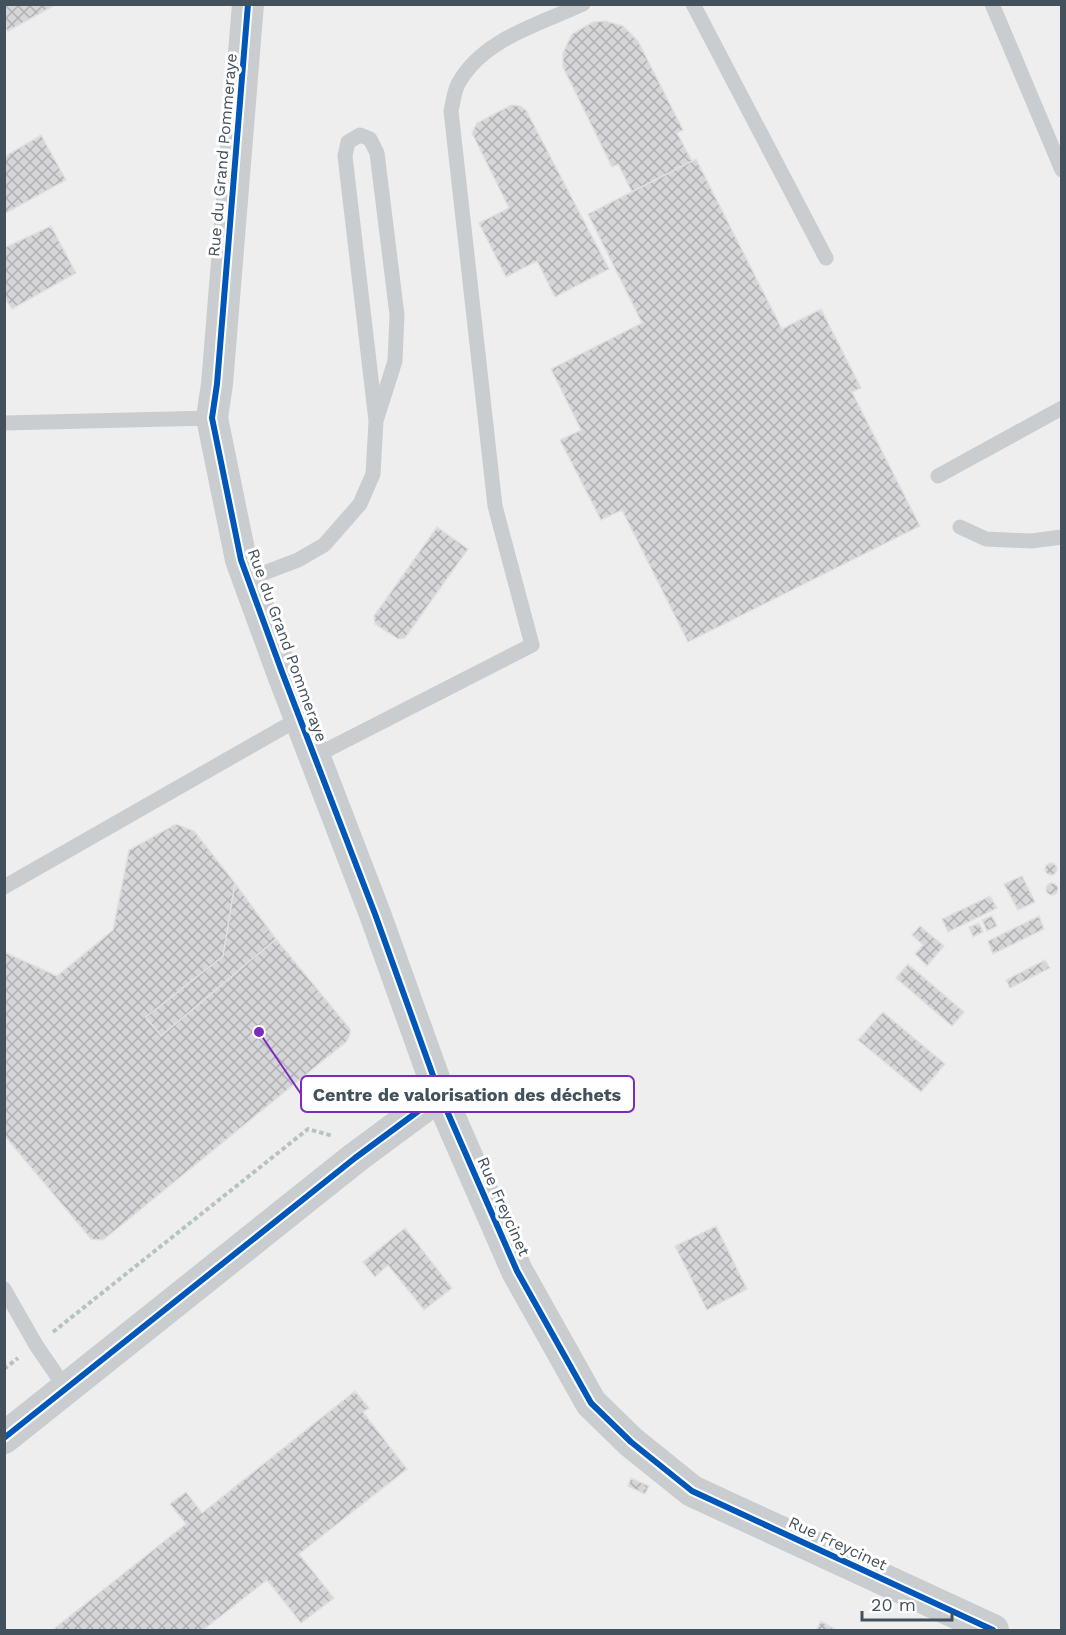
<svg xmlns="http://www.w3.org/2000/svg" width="1066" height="1635" viewBox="0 0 1066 1635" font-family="'Work Sans',sans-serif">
<defs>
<pattern id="building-cross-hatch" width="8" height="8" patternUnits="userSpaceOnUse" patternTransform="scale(1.5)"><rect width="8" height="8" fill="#d6d6d9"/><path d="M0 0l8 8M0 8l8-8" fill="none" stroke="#afb0b3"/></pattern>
</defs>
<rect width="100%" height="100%" fill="#efeeee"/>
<!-- building -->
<path fill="url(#building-cross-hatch)" stroke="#e0e0e1" stroke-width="1.5" d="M4 4H57L8 31 4 27Z
M605 21 623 26 638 41 683 130 677 133 692 161 632 192 618 164 612 167 563 67V53L572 34 593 22Z
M511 105 520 106 526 110 609 269 555 297 537 261 506 277 479 223 509 208 472 133 477 123Z
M41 135 66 180 4 214V157Z
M696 159 782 329 821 309 861 388 852 392 920 526 688 642 622 510 601 520 560 440 581 430 551 369 642 323 588 214Z
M51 226 76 273 12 309 4 297V248Z
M437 527 468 549 405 638 398 639 375 624 374 616Z
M176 824 194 831 235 883 223 956 146 1017 161 1036 276 939 350 1029V1034L347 1041 103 1240 91 1239 4 1135V952L57 976 113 930 129 850Z
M1045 869a6 6 0 1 1 12 0a6 6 0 1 1-12 0Z
M1022 876 1035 902 1018 910 1004 884Z
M1046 889a6 6 0 1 1 12 0a6 6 0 1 1-12 0Z
M235 883 276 939 161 1036 146 1017 223 956Z
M990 896 997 908 948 932 942 919Z
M992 916 997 926 987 931 982 920Z
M1039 916 1044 929 993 954 988 941Z
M979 923 983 932 973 937 969 927Z
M920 926 944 946 927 966 915 954 923 945 912 935Z
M1045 960 1050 968 1010 988 1006 980Z
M908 964 964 1012 952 1026 896 978Z
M883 1012 945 1064 921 1092 858 1040Z
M716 1226 747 1289 707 1310 675 1246Z
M405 1228 452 1288 424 1310 388 1265 375 1277 363 1262Z
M355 1391 369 1408 363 1412 407 1469 299 1554 334 1598 301 1623 267 1580 203 1630H57L55 1628 186 1524 170 1504 186 1492 202 1513Z
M631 1478 649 1486 645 1494 628 1486Z
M821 1621 836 1630H816Z"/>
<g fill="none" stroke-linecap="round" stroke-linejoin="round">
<!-- path -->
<path stroke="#b5c4bf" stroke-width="4" stroke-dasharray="4.5 3" stroke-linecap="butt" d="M53 1332 308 1129 333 1136
M4 1369 18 1358"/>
<!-- service -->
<path stroke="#cacdcf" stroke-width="15" d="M693 4 826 258
M992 4 1062 170
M4 423 212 418
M938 476 1062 408
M960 527 986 539 1031 541 1062 537
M248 579 298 560 324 545 360 504 373 474 376 421 395 361 397 315 377 153 370 139 360 135 348 142 345 156 376 421
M315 756 532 645 495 506 451 111C453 103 454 92 458 84 482 39 540 24 583 4
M4 887 300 718
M4 1289 36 1345 66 1389"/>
<!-- minor -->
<path stroke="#cacdcf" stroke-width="32" d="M248 4 217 384 212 418 241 560 282 672 375 914 440 1095 517 1271 591 1403 631 1442 692 1491 993 1630
M4 1438 355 1158 440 1095"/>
<!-- cycleway casing -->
<g stroke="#fff" stroke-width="10">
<path id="cycleway" d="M248 4 217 384 212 418 241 560 282 672 375 914 440 1095 517 1271 591 1403 631 1442 692 1491 993 1630
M4 1438 355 1158 440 1095"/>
</g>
<!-- cycleway -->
<use href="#cycleway" stroke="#0057b8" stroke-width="6"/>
</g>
<g text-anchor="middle" stroke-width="6" stroke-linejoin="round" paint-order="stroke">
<!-- street labels -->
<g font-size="16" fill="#43515d" stroke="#fff">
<text transform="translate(222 155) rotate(-85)" y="6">Rue du Grand Pommeraye</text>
<text transform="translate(288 645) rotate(70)" y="6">Rue du Grand Pommeraye</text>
<text transform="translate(504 1206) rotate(66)" y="6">Rue Freycinet</text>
<text transform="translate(838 1543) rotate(25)" y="6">Rue Freycinet</text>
</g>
</g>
<!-- callouts -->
<path fill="none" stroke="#7b2cbf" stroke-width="2" d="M259 1032L301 1094"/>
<circle fill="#7b2cbf" stroke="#fff" stroke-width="2" cx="259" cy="1032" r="6"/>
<rect fill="#fff" stroke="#7b2cbf" stroke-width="2" x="301" y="1076" width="333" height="36" rx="6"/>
<g font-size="18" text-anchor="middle" font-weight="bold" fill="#43515d">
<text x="467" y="1101">Centre de valorisation des déchets</text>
</g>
<!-- border -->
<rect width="1066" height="1635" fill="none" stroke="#43515d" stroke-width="12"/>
<!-- scale -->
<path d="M862 1611v9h90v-9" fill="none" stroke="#43515d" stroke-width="3"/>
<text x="871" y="1611" font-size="18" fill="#43515d" stroke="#ffffff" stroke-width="4.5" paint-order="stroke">20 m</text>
</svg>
